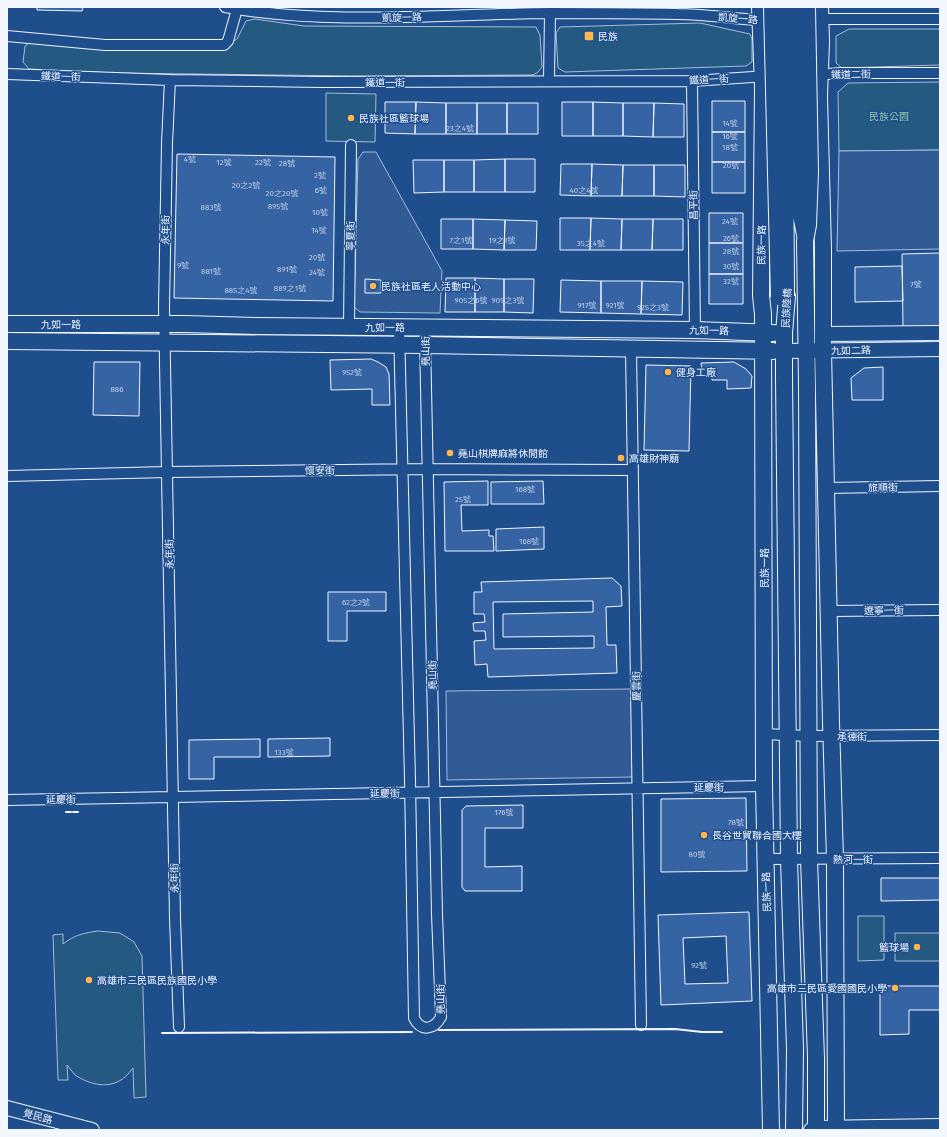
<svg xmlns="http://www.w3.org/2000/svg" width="947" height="1137" viewBox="0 0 947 1137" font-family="'Fira Sans','Noto Sans TC',sans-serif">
<rect width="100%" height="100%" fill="#1f4e8c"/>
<!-- green -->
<path fill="#245a82" stroke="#a8bbd7" d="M255 19 304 26 536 27 540 35 542 67 537 73 532 75 355 76 112 73 29 69 23 62 25 46 32 41 225 46 237 39 246 21Z
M700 23 750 34 752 39V62L746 66 565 72 558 68 556 33 560 27Z
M849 29H940V65L842 68 836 63V36Z
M940 82V150L839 151 838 92 848 83Z
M326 93 376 94 375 142 326 141Z
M858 916H884V960L858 961Z
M98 931 120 933 134 942 142 956 146 1097 134 1098 133 1068C130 1071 128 1075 125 1077 110 1090 90 1085 75 1075 72 1072 70 1068 67 1065L68 1080H58L53 935 63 934V944C74 935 84 933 98 931Z
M895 933H940V961H895Z"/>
<!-- parking -->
<path fill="#305b95" stroke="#a8bbd7" d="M940 150V249L837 251 839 151Z
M363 152H376L442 271 440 313 360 312 354 307 358 159Z
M632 689 633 777 447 780 446 691Z"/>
<!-- building -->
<path fill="#3563a3" stroke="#f2f6ff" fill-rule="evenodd" d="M37 7H83L82 11 37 10Z
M712 101H745V132H712Z
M385 102H416L415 134 385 133Z
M416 102 446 103V134H415Z
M562 102H593V136H562Z
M593 102 623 103V136H593Z
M446 103H477V134H446Z
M477 103H507V134H477Z
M507 103H538V134H507Z
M623 103H654L653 137 623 136Z
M654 103 684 104V137H653Z
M712 132H745V162H712Z
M177 154 335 157 333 301 174 298Z
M505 159V192H474V160Z
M505 159H535V192H505Z
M413 160H444V192L414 193Z
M444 160H474V192H444Z
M712 162H745V193H712Z
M561 164H592L591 196 560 195Z
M592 164 623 165 622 196H591Z
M623 165H654V196H622Z
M654 165H685V197L654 196Z
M709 213H743V243H709Z
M560 218H591L590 250H560Z
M591 218 622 219 621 250H590Z
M441 219H473V249H441Z
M473 219 505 220 504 250 473 249Z
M622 219H653L652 250H621Z
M653 219H683V250H652Z
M505 220 537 221 536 250H504Z
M709 243H743V274H709Z
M940 253V328H903L902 254Z
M902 266 903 301 855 302V267Z
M709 274H743V304H709Z
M446 278H475V312H445Z
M475 278 504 279V312H475Z
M365 279 381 280V293H365Z
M504 279H534L533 313 504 312Z
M561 280 601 281V313L560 312Z
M601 281H642L641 314 601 313Z
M642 281 683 282 682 315 641 314Z
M371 359 378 362 386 367 389 374 390 405H372V389L331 390 330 360Z
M94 362H140L139 416 93 415Z
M734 362 746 369 752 376 751 388 727 389V380H712V371L702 370 701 363Z
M646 365 691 366 689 451 644 450Z
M883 367V400H852L851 378 864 368Z
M488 481V505H461L462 531 489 530V536H493L494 551H445L444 482Z
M543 481 544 504H491V482Z
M544 527V549L496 551V529Z
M612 578 621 586 622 606 606 607 607 645H616L617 673 488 677 487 664 475 665 474 641 486 640 485 631H474L473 623 485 622 484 614H474V592H482L481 582ZM593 601V612L503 614V637L594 636V648L494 649 493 602Z
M328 592H386V611H347V641H328Z
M330 738V756L268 757V739Z
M260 739V757H214V779H189V740Z
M746 798 747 871 661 872V799Z
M523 805V828H485V867L522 866V891H465L462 887V810L466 806Z
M881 878H940V900L881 901Z
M749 912 752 1001 661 1005 658 915ZM726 936 728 983 685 984 683 938Z
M880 986H940V1010H909V1034L880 1035Z"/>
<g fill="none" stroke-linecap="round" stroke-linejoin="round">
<!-- street casing -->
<g stroke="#f2f6ff" stroke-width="12">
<path id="street" d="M225 7C332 26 443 14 551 13 594 13 636 13 678 14 708 14 737 20 766 20
M816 19H940
M7 36 105 45H224L228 41 237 9
M7 74 170 80 323 82 692 81 768 76
M814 75 841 73H940
M170 80 167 143 164 307 175 918 179 1027
M549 80 550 13
M692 81 695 330
M349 327 351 145
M399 327 410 780 414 1018C421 1032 434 1030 441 1017L437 914 425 339
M631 348 641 1025
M7 476 167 472 427 469 633 470
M826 488 940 486
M829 611 940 610
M764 734 808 736 940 735
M7 800 764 786
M765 859 940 858"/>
</g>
<!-- secondary casing -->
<g stroke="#f2f6ff" stroke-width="16">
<path id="secondary" d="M823 334 940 333
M784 351 940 349
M7 1108 92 1130
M811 1130 816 1128 940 1126"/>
</g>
<!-- primary casing -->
<g stroke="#f2f6ff" stroke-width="18">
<path id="primary" d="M760 7 763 87 761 296 763 314 764 786 771 1130
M820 7 821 42 819 96 823 250V350L831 722 835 859 836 1130
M805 241 807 385 809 859 816 1058V1130
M787 296 784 333V377L789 859 795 1049 794 1130
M7 324H185L256 326 695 330 774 333
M7 341 424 345 773 351"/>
</g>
<!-- street -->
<use href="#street" stroke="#1f4e8c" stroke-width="10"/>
<!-- secondary -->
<use href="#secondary" stroke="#1f4e8c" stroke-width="14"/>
<!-- primary -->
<use href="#primary" stroke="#1f4e8c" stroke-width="16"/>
<!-- secondary-bridge casing -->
<g stroke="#f2f6ff" stroke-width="16" stroke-linecap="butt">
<path id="secondary-bridge" d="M784 7 786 119 787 296
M797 7 799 210 804 235"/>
</g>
<!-- primary-bridge casing -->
<g stroke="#f2f6ff" stroke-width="18" stroke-linecap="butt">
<path id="primary-bridge" d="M772 7 779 297
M805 241 808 225 810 172 807 7"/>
</g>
<!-- secondary-bridge -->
<use href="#secondary-bridge" stroke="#1f4e8c" stroke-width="14"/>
<!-- primary-bridge -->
<use href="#primary-bridge" stroke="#1f4e8c" stroke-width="16"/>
<!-- wall -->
<path stroke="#f2f6ff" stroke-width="2" d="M66 812H71
M73 812H78
M439 1030 675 1029 702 1032H722
M162 1033 412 1032"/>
</g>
<!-- markers -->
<g fill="#ffb74d" stroke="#1f4e8c" stroke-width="1.5">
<rect x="584" y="31" width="10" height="10" rx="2"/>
<circle cx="351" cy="118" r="4"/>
<circle cx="373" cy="286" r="4"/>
<circle cx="668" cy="372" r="4"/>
<circle cx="450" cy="453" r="4"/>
<circle cx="621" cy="458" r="4"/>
<circle cx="704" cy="835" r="4"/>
<circle cx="917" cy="947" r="4"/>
<circle cx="89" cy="980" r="4"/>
<circle cx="895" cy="988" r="4"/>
</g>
<g text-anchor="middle" stroke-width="3" stroke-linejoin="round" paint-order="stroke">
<!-- number labels -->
<g font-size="8" fill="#c3d1e8">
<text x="730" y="126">14號</text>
<text x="460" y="131">23之4號</text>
<text x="730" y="139">16號</text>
<text x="730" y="150">18號</text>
<text x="190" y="162">4號</text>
<text x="224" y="165">12號</text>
<text x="263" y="165">22號</text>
<text x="287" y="166">28號</text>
<text x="731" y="168">20號</text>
<text x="320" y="178">2號</text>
<text x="246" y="188">20之2號</text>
<text x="321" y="193">6號</text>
<text x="584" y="193">40之4號</text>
<text x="282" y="196">20之20號</text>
<text x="278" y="209">895號</text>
<text x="211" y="210">883號</text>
<text x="320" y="215">10號</text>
<text x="730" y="224">24號</text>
<text x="319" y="233">14號</text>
<text x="731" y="241">26號</text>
<text x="461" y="243">7之1號</text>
<text x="502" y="243">19之1號</text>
<text x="591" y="246">35之4號</text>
<text x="731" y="254">28號</text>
<text x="317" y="260">20號</text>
<text x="183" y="268">9號</text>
<text x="731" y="269">30號</text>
<text x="287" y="272">891號</text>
<text x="211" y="274">881號</text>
<text x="317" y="275">24號</text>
<text x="731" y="284">32號</text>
<text x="916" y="287">7號</text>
<text x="290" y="291">889之1號</text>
<text x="241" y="293">885之4號</text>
<text x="471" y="303">905之6號</text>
<text x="508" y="303">909之3號</text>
<text x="587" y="308">917號</text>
<text x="615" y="308">921號</text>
<text x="653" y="310">925之3號</text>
<text x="352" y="375">952號</text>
<text x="117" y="392">886</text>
<text x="525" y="492">168號</text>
<text x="463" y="502">25號</text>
<text x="529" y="544">168號</text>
<text x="356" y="605">62之2號</text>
<text x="284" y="755">133號</text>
<text x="504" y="815">176號</text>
<text x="736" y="825">78號</text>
<text x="697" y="857">80號</text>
<text x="699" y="968">92號</text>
</g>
<!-- street labels -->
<g font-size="10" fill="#f2f6ff" stroke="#1f4e8c">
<text transform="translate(402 17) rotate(-1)" y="4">凱旋一路</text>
<text transform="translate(738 18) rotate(4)" y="4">凱旋一路</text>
<text transform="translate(851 74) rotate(-1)" y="4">鐵道二街</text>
<text transform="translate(61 76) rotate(2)" y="4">鐵道一街</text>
<text transform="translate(709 79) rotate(-3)" y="4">鐵道一街</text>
<text x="385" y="86">鐵道一街</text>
<text transform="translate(693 205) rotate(-91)" y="4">昌平街</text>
<text transform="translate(165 230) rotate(-89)" y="4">永年街</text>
<text transform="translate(350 236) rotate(-89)" y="4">寧夏街</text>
<text transform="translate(761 245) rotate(-89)" y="4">民族一路</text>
<text transform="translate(786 308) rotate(-87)" y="4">民族陸橋</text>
<text x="61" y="328">九如一路</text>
<text x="385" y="331">九如一路</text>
<text transform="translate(709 330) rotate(1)" y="4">九如一路</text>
<text transform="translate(851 350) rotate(-1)" y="4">九如二路</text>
<text transform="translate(425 351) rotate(-90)" y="4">堯山街</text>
<text transform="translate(320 470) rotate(-1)" y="4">懷安街</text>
<text transform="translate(883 487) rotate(-1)" y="4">旅順街</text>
<text transform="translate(169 554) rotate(-91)" y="4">永年街</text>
<text transform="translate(764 568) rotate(-90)" y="4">民族一路</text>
<text transform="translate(884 610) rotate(-1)" y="4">遼寧一街</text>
<text transform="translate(432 675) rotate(-91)" y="4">堯山街</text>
<text transform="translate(636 686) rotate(-91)" y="4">慶雲街</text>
<text x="852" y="740">承德街</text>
<text transform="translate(709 787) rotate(-1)" y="4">延慶街</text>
<text transform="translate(385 793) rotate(-1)" y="4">延慶街</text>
<text transform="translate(61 799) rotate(-1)" y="4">延慶街</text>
<text x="853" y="863">熱河一街</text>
<text transform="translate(174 878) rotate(-91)" y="4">永年街</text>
<text transform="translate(766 892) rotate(-92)" y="4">民族一路</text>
<text transform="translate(440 999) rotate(-90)" y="4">堯山街</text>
<text transform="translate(38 1116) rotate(15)" y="4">覺民路</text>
</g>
<!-- poi labels -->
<g font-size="10" fill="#f2f6ff" stroke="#1f4e8c" text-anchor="start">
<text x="598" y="40">民族</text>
<text x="359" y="122">民族社區籃球場</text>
<text x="381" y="290">民族社區老人活動中心</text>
<text x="676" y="376">健身工廠</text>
<text x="458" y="457">堯山棋牌麻將休閒館</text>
<text x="629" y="462">高雄財神廟</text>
<text x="712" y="839">長谷世貿聯合國大樓</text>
<text x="909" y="951" text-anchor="end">籃球場</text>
<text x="97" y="984">高雄市三民區民族國民小學</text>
<text x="887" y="992" text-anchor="end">高雄市三民區愛國國民小學</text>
</g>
<!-- park labels -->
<g font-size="10" fill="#97c8a6" stroke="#1f4e8c">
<text x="889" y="120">民族公園</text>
</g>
</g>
<!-- border -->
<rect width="947" height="1137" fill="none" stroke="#f2f6ff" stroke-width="16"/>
</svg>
